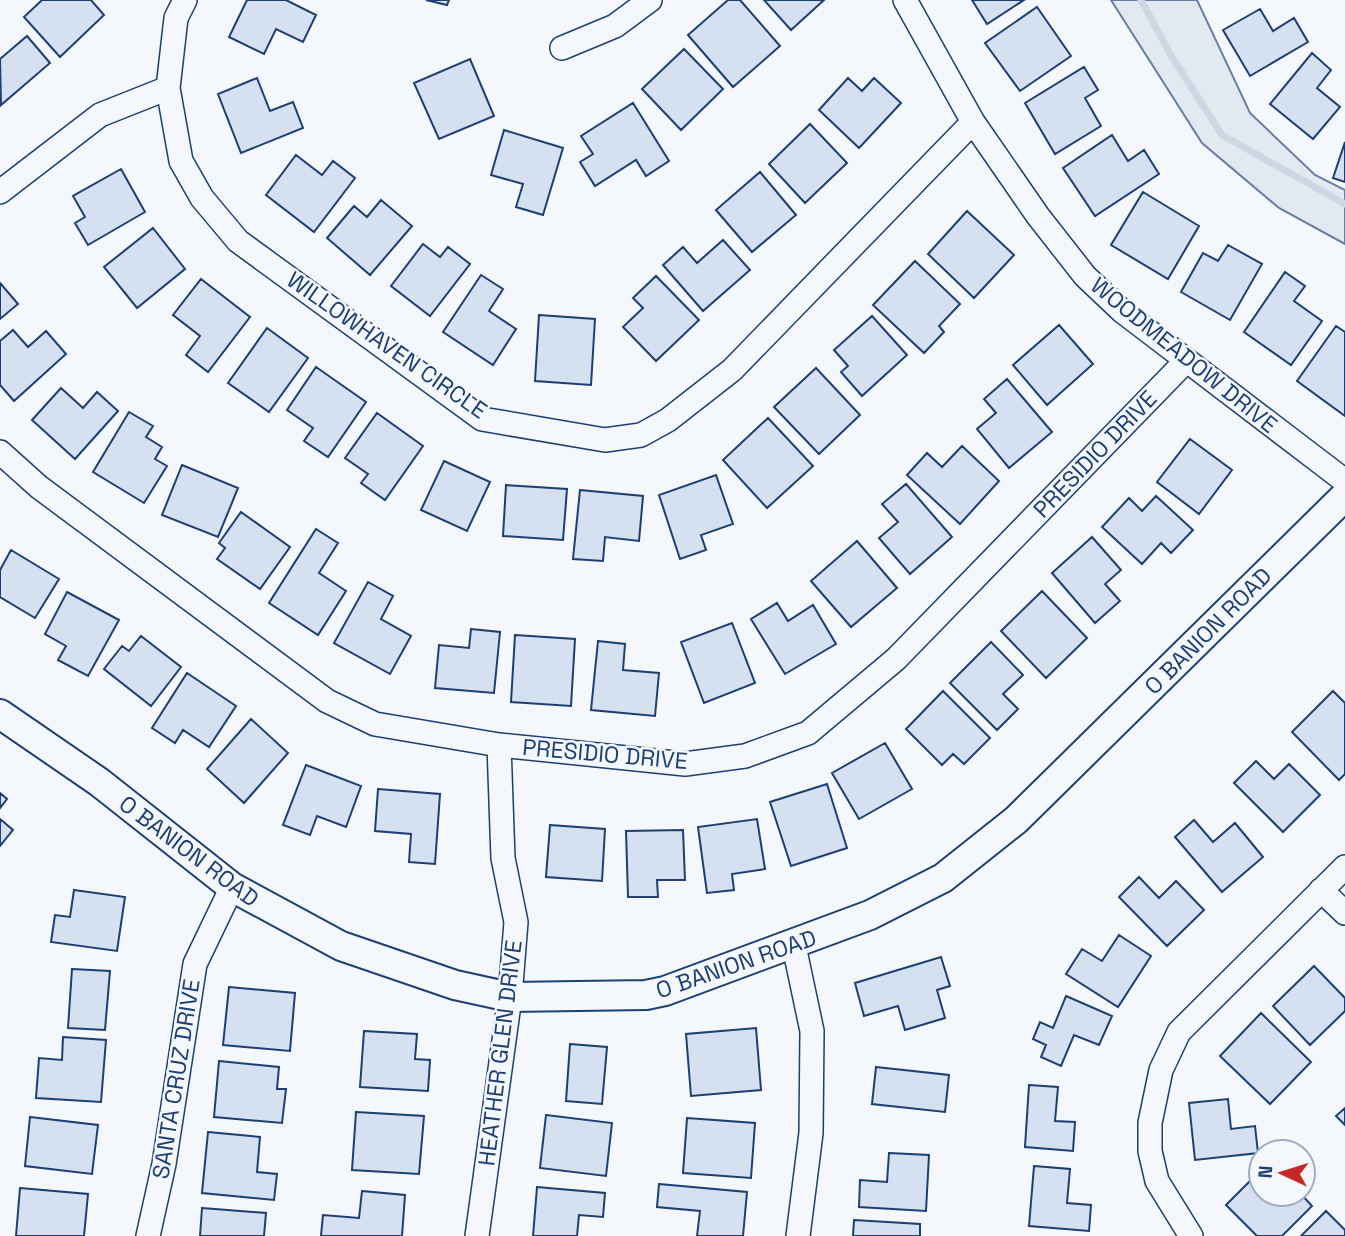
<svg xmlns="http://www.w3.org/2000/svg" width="1345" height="1236" viewBox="0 0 1345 1236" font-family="'Space Grotesk',sans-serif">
<rect width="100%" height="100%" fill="#f4f7fb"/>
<!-- green -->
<path fill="#e3e9f0" stroke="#687fa3" stroke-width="2" d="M1111 0H1197L1250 113 1315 175 1345 190V244L1279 208 1202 143Z"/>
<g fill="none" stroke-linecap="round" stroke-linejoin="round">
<!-- stream -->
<path stroke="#cfd7e4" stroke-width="7" d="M1141 0 1172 57 1222 135 1345 204"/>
</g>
<!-- building -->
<path fill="#d5e0f0" stroke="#1d3f73" stroke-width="2" d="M42 0H91L104 15 60 57 24 17Z
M247 0H286L316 15 303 42 276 29 264 54 229 37Z
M426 0H449L447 5Z
M728 0H740L780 46 733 87 688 35Z
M764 0H824L791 30Z
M972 0H1024L987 24Z
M1037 7 1071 56 1020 91 985 43Z
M1260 9 1273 31 1294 18 1308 42 1250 76 1223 30Z
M27 36 50 63 1 105 0 59Z
M684 49 723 89 681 130 642 89Z
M1312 53 1331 70 1317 88 1340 107 1313 139 1270 104Z
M470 59 494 116 439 139 414 83Z
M1084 67 1098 90 1085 98 1101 126 1055 154 1025 103Z
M257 78 270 111 293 102 303 128 241 153 218 94Z
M848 78 862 91 874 78 901 103 859 148 819 110Z
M633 103 669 161 646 176 636 160 595 186 580 162 593 154 581 136Z
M810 124 847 163 805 203 769 164Z
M504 130 563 148 543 215 516 207 523 184 491 175Z
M1112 135 1128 161 1144 150 1159 174 1095 216 1063 168Z
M1345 142V182L1333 178Z
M296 155 322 175 333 161 355 178 314 232 266 195Z
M121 169 145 212 88 245 75 223 85 217 73 196Z
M760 172 796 215 752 252 716 210Z
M1143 192 1199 226 1168 279 1111 245Z
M381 200 412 226 370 275 327 238 354 206 367 217Z
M967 211 1014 255 974 298 928 254Z
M153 228 185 269 137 308 104 267Z
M723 240 750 270 703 311 663 265 683 247 697 263Z
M423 244 440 257 448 247 470 264 430 316 391 286Z
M1228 245 1262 264 1230 320 1181 292 1203 253 1218 261Z
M915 261 960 304 939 326 944 332 924 353 873 305Z
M1285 272 1305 286 1294 301 1322 321 1291 365 1244 332Z
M481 275 503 289 489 311 516 329 493 365 443 332Z
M656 276 699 320 656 361 623 327 643 308 633 298Z
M201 279 250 317 208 372 186 355 200 336 173 315Z
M0 283 18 304 0 319Z
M539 315 595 319 591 385 535 381Z
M872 316 907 355 862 396 841 372 848 366 834 350Z
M1059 325 1093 364 1047 405 1013 365Z
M1336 326 1345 332V416L1297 381Z
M267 328 308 358 269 412 228 383Z
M13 330 28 347 46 331 66 354 14 401 0 385V341Z
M316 367 366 402 328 457 304 441 313 428 287 410Z
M816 368 860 415 819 454 774 407Z
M1007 379 1052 432 1009 468 977 429 996 413 984 399Z
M61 388 83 408 97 392 118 411 75 459 32 420Z
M129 412 153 426 146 437 162 447 155 459 167 466 144 503 93 472Z
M377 413 423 446 385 500 361 483 368 474 345 458Z
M768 418 813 466 767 508 723 460Z
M1190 439 1232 470 1199 514 1157 482Z
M962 446 999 481 960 524 907 475 927 453 942 467Z
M444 461 490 482 467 531 421 510Z
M182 465 238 488 218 537 162 515Z
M716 475 733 524 701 535 706 550 680 559 659 495Z
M906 484 952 537 910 574 879 538 898 522 882 504Z
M506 485 567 489 563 540 503 536Z
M580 490 643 496 639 541 605 537 603 561 573 559Z
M1156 496 1193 530 1171 553 1161 543 1142 564 1102 527 1129 498 1142 511Z
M241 512 290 547 260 589 217 559 225 548 219 543Z
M316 529 338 543 319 573 346 591 318 635 269 603Z
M1092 537 1121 570 1105 584 1120 601 1095 623 1052 573Z
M857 541 897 588 851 627 811 581Z
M11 550 59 579 35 618 0 597V570Z
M368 582 393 596 381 619 411 636 390 674 334 643Z
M1042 591 1087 638 1046 678 1001 631Z
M67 592 119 620 88 676 58 660 66 646 45 634Z
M777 603 788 621 813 605 836 644 785 674 751 619Z
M732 623 755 683 704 703 681 642Z
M471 629 500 632 494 693 435 688 439 645 469 648Z
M515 635 575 639 571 706 511 702Z
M141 636 181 667 151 706 104 669 122 646 129 651Z
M598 641 625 644 623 670 659 673 655 716 591 710Z
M991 642 1023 675 1003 694 1018 709 997 730 950 683Z
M187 673 236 706 209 747 183 730 175 743 152 728Z
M943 691 990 738 964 764 953 754 942 765 906 729Z
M1333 691 1345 703V774L1339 780 1292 732Z
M251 719 288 753 244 803 207 769Z
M885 743 912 789 859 819 832 773Z
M1256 761 1274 779 1289 764 1320 795 1283 832 1234 783Z
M306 765 361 786 346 827 317 816 310 835 283 825Z
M827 784 847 848 791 866 770 802Z
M378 789 440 794 435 864 409 862 411 834 375 831Z
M0 793 7 799 0 808Z
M0 819 13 830 0 846Z
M757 819 765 869 732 874 734 890 707 893 698 827Z
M1194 820 1213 842 1235 823 1263 857 1222 892 1175 837Z
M550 825 605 829 602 881 546 877Z
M683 830 685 880H657L658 897H628L626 831Z
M1139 877 1159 898 1176 881 1204 910 1167 946 1119 897Z
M74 890 125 897 117 951 51 942 55 915 70 917Z
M1119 935 1151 956 1118 1007 1066 974 1082 949 1102 961Z
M941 957 950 986 937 990 945 1018 905 1030 898 1006 864 1016 855 983Z
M1314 966 1345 998V1011L1310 1045 1273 1006Z
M72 969 110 971 105 1030 68 1028Z
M229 987 295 993 290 1051 223 1045Z
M1066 996 1112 1016 1099 1045 1074 1035 1061 1066 1041 1057 1046 1045 1033 1039 1040 1022 1053 1028Z
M1261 1013 1311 1062 1270 1104 1220 1056Z
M756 1028 761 1090 691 1096 686 1034Z
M364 1031 417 1034 415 1059 430 1060 428 1091 360 1087Z
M63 1037 106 1040 101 1102 36 1098 39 1058 62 1060Z
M570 1044 607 1047 602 1104 566 1101Z
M219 1061 279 1067 277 1089H286L282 1123 214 1117Z
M876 1067 949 1075 945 1112 872 1104Z
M1029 1085 1058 1087 1055 1121 1075 1122 1073 1151 1025 1147Z
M1228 1099 1231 1129 1255 1126 1258 1153 1195 1160 1189 1103Z
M1345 1108V1125L1336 1116Z
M356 1112 424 1116 419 1174 352 1170Z
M546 1115 612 1123 606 1176 540 1168Z
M30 1117 98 1125 92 1174 25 1166Z
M687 1118 755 1123 751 1178 683 1173Z
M208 1132 260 1137 257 1172 277 1174 274 1200 202 1193Z
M889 1153 929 1155 926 1211 859 1207 860 1180 887 1182Z
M1034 1166 1070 1169 1067 1203 1091 1205 1089 1231 1029 1226Z
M1261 1170V1194H1301L1312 1206 1282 1236H1257L1226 1205Z
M659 1184 747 1192 743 1236H697L700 1211 657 1207Z
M537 1187 605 1193 603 1217 579 1215 577 1236H533Z
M20 1188 88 1194 84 1236H16Z
M362 1191 405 1195 402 1236H321L323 1215 359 1218Z
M202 1208 266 1213 264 1236H200Z
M1326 1211 1345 1230V1236H1301Z
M854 1220 920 1224V1236H853Z"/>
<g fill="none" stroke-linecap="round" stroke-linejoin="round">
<!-- minor casing -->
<g stroke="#1d3f73" stroke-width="26">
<path id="minor" d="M185 0 176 18 168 88 181 161 202 198 238 241 482 419 605 440 641 435 668 420 732 370 973 122
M905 0 973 122 1038 216 1085 276 1122 311 1345 481
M562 48 615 26 650 0
M0 192 100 115 168 88
M0 452 39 487 327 701 375 724 499 745 685 764 745 756 808 733 896 659 1186 361
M1321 890 1345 913
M794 946 812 1031 811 1133 798 1236
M148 1236 164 1164 195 964 232 887
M477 1236 510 997 516 922 503 858 499 745
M1191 1236 1157 1181 1150 1151V1123L1161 1070 1179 1032 1345 867"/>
</g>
<!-- tertiary casing -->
<g stroke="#1d3f73" stroke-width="32">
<path id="tertiary" d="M0 714 99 782 232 887 341 946 455 985 510 997 646 995 665 991 870 915 943 878 1016 820 1345 496"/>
</g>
<!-- minor -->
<use href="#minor" stroke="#f4f7fb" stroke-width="23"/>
<!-- tertiary -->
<use href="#tertiary" stroke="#f4f7fb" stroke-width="28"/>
</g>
<g text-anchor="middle" stroke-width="5" stroke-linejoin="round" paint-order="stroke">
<!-- street labels -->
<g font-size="23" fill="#1d3f73" stroke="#f4f7fb">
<text transform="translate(387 345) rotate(35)" y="8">WILLOWHAVEN CIRCLE</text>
<text transform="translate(1184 355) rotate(39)" y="8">WOODMEADOW DRIVE</text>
<text transform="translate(1095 454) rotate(-46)" y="8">PRESIDIO DRIVE</text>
<text transform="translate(1208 631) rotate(-45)" y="8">O BANION ROAD</text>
<text transform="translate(605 754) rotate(5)" y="8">PRESIDIO DRIVE</text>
<text transform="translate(189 851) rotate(37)" y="8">O BANION ROAD</text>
<text transform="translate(736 964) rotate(-19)" y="8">O BANION ROAD</text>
<text transform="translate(500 1053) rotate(-83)" y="8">HEATHER GLEN DRIVE</text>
<text transform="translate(176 1079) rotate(-81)" y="8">SANTA CRUZ DRIVE</text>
</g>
</g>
<!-- north arrow -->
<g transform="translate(1282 1173) rotate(274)"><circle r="33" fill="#f4f7fb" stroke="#9eadc5" stroke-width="2"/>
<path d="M0-5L12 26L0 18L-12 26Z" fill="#c62828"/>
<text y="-10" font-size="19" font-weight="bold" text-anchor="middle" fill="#1d3f73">N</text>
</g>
</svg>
